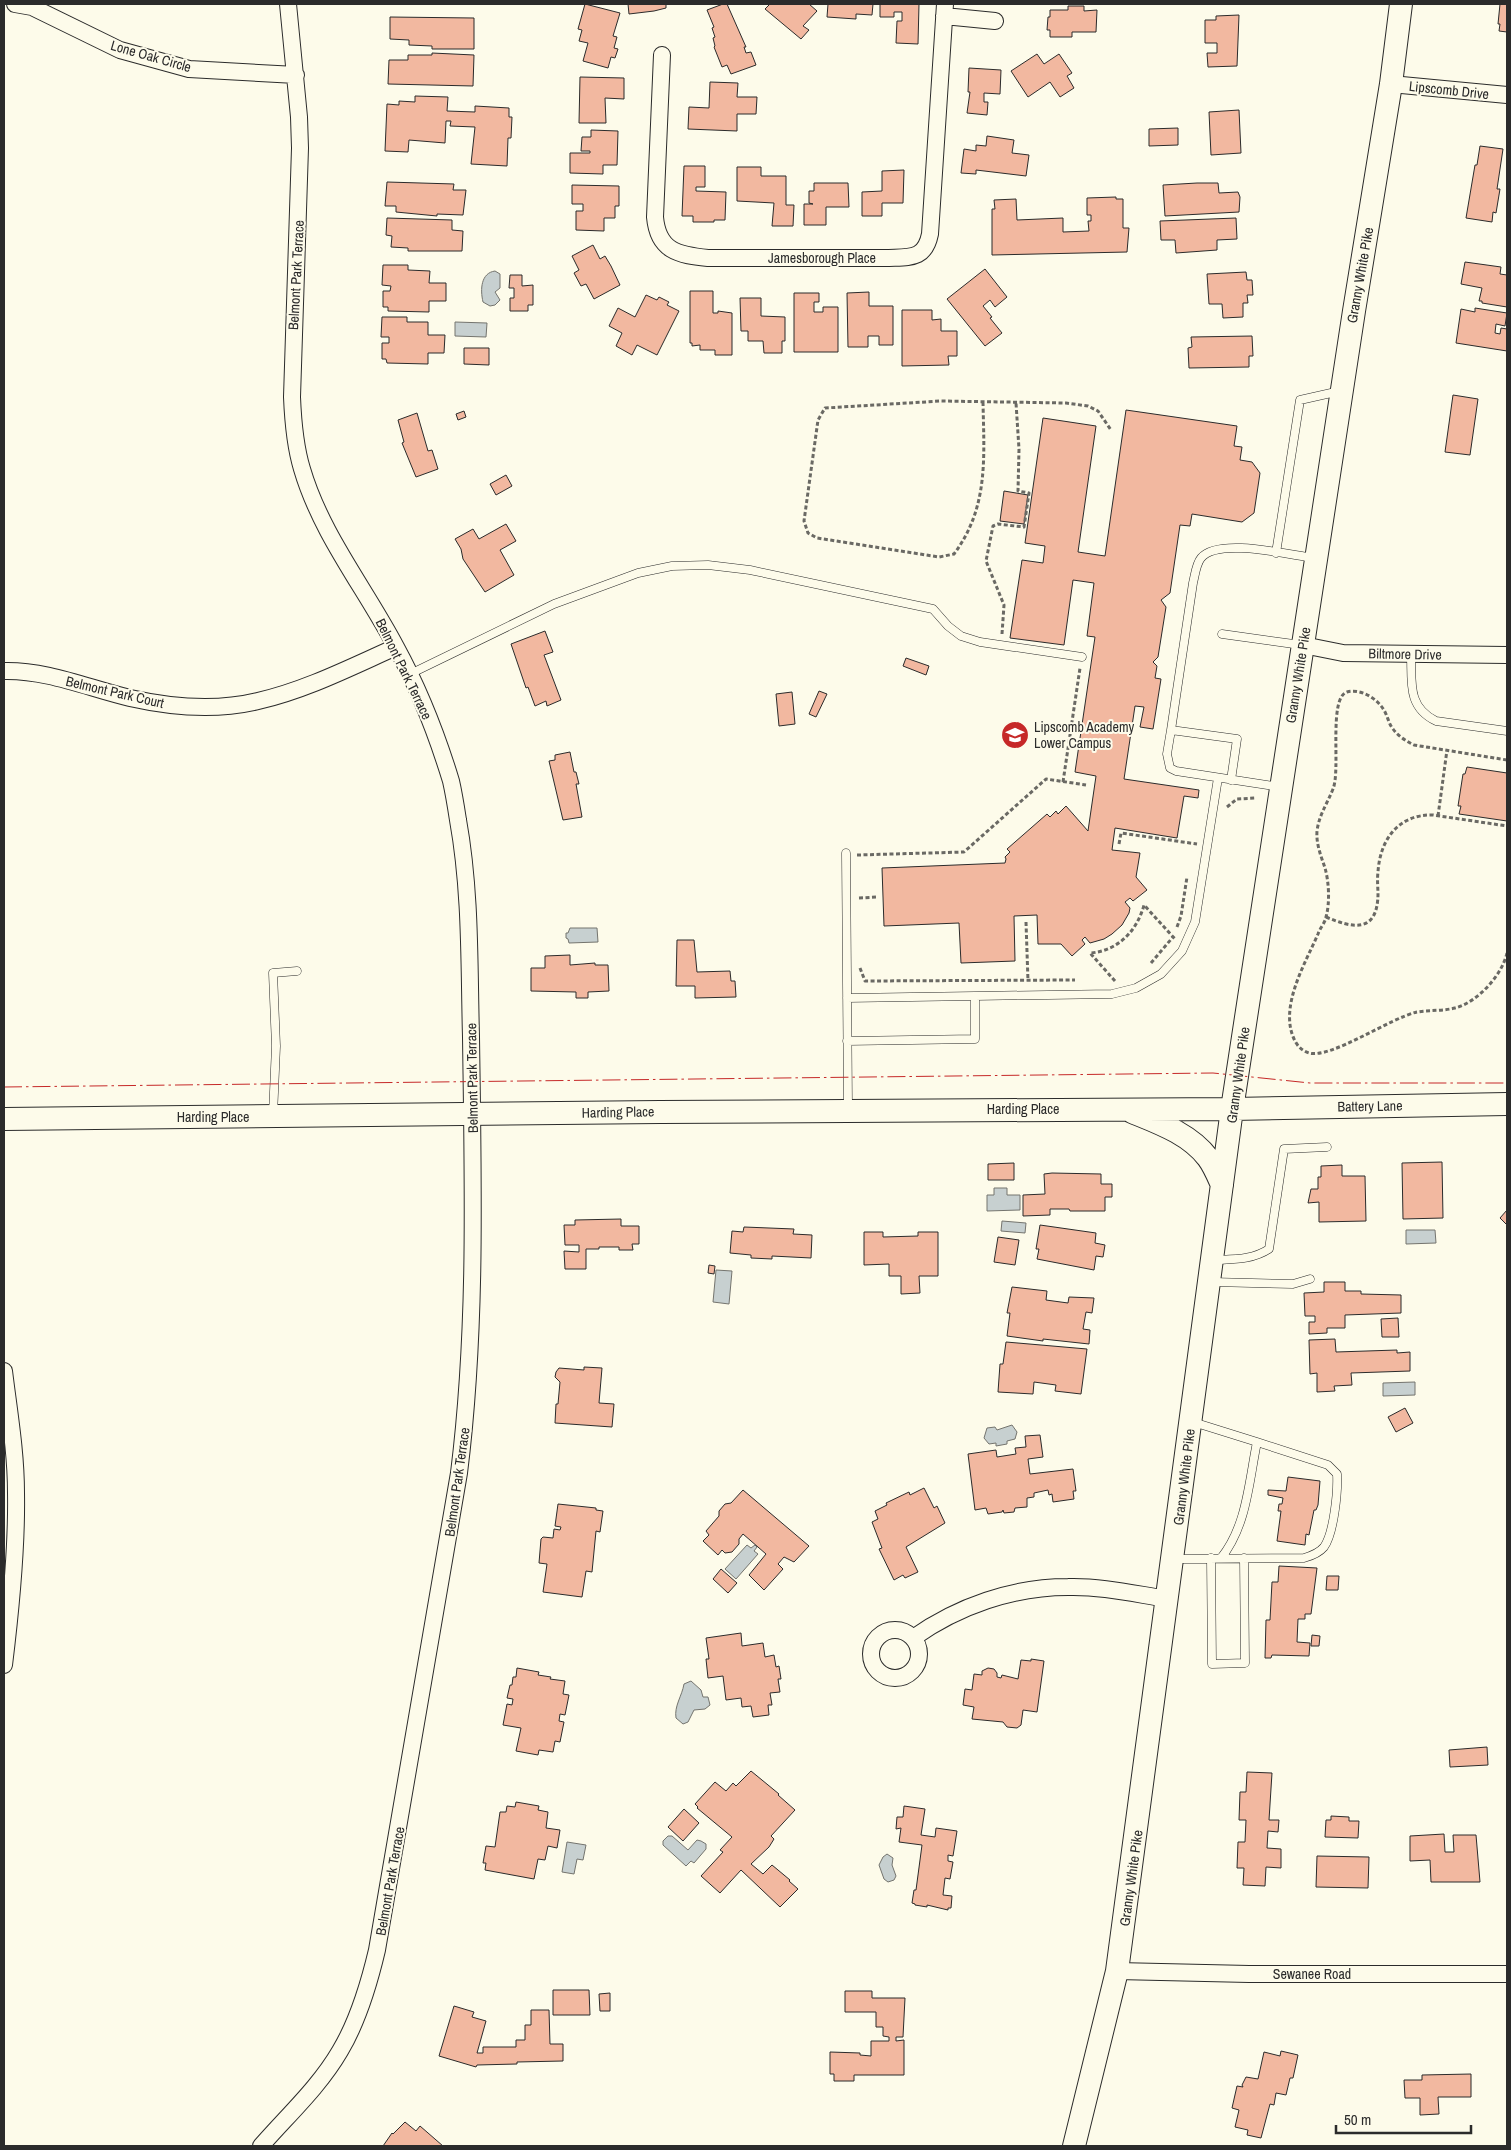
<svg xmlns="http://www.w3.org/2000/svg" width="1511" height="2150" viewBox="0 0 1511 2150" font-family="'Archivo Narrow',sans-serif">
<rect width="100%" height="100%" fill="#fdfbea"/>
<!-- water -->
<path fill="#c7d0d0" stroke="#74746e" d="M495 271 500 274V288L495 292 500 300 495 305 490 306 483 302C480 289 481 273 495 271Z
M455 322 487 323 486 337 455 336Z
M570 928H597L598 942 569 943 568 939 566 938V933H568Z
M994 1188H1007V1195H1020V1210L987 1211V1195H994Z
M1002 1221 1026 1223 1025 1233 1001 1231Z
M1435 1230 1436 1243 1406 1244V1230Z
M716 1270 732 1271 729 1304 713 1302Z
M1415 1382V1395L1383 1396V1383Z
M1012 1425 1017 1432 1015 1439 1007 1441V1444L996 1446V1443L989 1444 984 1438 987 1428 995 1427 997 1430Z
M747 1545 751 1548 755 1545 757 1547 754 1551 758 1554 736 1579 725 1569Z
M691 1681 701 1690 703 1697H708L710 1705 705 1709 694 1710 688 1722 683 1724 676 1718C674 1706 682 1696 684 1684Z
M668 1836H672L688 1850 697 1840 701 1841 706 1844V1849L694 1863 691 1861 686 1866 663 1845V1841Z
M567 1842 586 1845 583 1860 577 1859 574 1874 562 1872Z
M887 1854 893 1858 892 1865 896 1876 894 1880 888 1882 884 1879 879 1865 883 1857Z"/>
<!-- building -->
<path fill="#f2b8a0" stroke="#2b2b2b" d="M585 4 620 13 613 36 617 37 614 48 618 49 615 58 611 57 608 68 583 61 588 43 579 41 582 30 578 29Z
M628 4H670H666V8L654 11 629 14Z
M723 4H727L746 47H744L746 53 751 52 756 65 731 74 727 65 722 67 714 47 715 46 713 38 715 37 712 28 714 27 707 10Z
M770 4H809L817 11 803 26 809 30 801 39 765 9Z
M828 4H873L872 15 856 14V19L827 17Z
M880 4H919L918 44 896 43 897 21H902V12H894V17H880Z
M1500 4H1507V32L1499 31 1500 24H1498Z
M1068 6H1084V11L1097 10 1096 32H1072V37H1050V30H1047L1048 17H1050V10H1068Z
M1239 15 1237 66 1208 67 1207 53H1217V43H1205V20H1216V16Z
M390 17 474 18V49H432V46L409 45V40L390 39Z
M432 53 474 55 473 86 388 84 389 60H408V55H432Z
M1037 54 1044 64 1059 54 1072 73 1067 76 1074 88 1060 97 1050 82 1028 97 1011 71Z
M969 68 1001 70 1000 94 984 93V102H988L987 115 967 113 970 92H968Z
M580 77 624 78V99L605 98 606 123H579Z
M710 82 738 83 737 97H757L756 114H737V131L688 129 689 107 709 108Z
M415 96 448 97 447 111 475 112V106L509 108V117H512L511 138H508L507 166 471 164 475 127 450 126 451 121H446L445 143 409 140 408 152 385 151 387 104 399 105V101L415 102Z
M1239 110 1241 153 1211 155 1209 112Z
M1178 128V145L1149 146V129Z
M591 130 618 131 617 165H603V174L570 173V153H590V151H581L582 137H591Z
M987 136 1014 140 1012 153 1029 155 1026 176 976 170V174L961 173 964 149 976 151V145L986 146Z
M1480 146 1503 149 1497 189H1500L1496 213 1493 212 1492 222 1466 218 1475 165H1477Z
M684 166H705V187H696V191L726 192 725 220H714V222H693V216H682Z
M737 167H761V176H786V205H794L793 226H772L774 203 737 201Z
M904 170 903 203H882V216H862V192L882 191V171Z
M387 182 454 184 453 190H466L463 215 437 214V216L396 212V206H385Z
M814 183H848L849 207H826V225H804V204H813L809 203V191H814Z
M1197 183H1218L1219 193 1238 192 1240 197 1239 212 1165 216 1163 185Z
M572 185 619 186V206H615V218H604V231L576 230V211H583V204H572Z
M1116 197V199H1123V228H1129L1127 252 992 255V209H995L994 200 1016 199 1017 220 1063 218V232L1089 231 1088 221H1091V215H1087V198Z
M387 218 452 220V230L463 231 462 251H408V248L391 247 392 236 386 235Z
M1236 218 1237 239 1217 240V250L1176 253 1175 240H1161L1160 221Z
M593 245 600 259 605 256 611 266 620 285 594 299 586 284 581 286 574 273 579 270 572 256Z
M1465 262 1501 267 1500 274 1507 275V307L1482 303V301H1479L1482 288 1461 284Z
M383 265H408V270L430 271 429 283H446V301H429V312L388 311V307H383V291H390L391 286 382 285Z
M985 269 1007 297 995 307 990 300 983 306 992 317 990 318 1002 333 985 346 947 299Z
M1246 272 1247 280H1252L1253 295H1247L1248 303H1243V317L1223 318 1222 304H1209L1207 274Z
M510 275H522V286L533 285V305H528V311H510V298H514V288H509Z
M690 291H713V313H718V311L732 313V355H715V350H700V345L692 346V343H690Z
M869 292V306H893V345H879V336H868V347H848L847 293Z
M794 293H819V302H814V312H823V307H838V352H794Z
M646 295 657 300 659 297 669 302 667 305 679 311 657 355 637 345 632 355 616 346 622 333 609 326 618 308 635 317Z
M740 298H761V316L785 317V341H782V353H764L763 341H748V331H741Z
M1475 308 1507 313 1505 326 1496 324 1495 333 1500 334 1501 328 1507 329V351L1456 343 1461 309 1475 312Z
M902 310H932V320L941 319V331H957V356H948L949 365 902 366Z
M382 317H407V322H428V335H445L444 353H428V364L387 363 386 359H382V343H389V337H381Z
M1252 336 1253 356H1249V367L1189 368 1188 348 1192 347 1191 337Z
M464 348H489V365L464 364Z
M1453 395 1478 399 1470 455 1445 452Z
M1126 410 1237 426 1234 446 1242 447 1240 460 1252 462 1260 473 1254 513 1242 522 1192 514 1190 526 1180 525 1170 593 1161 600 1166 607 1158 657 1153 662 1157 666 1155 678 1161 679 1153 729 1140 727 1144 707 1135 706 1124 779 1199 790 1198 798 1184 796 1177 838 1115 828 1112 850 1140 853 1136 877 1147 890 1133 901 1130 898 1125 902 1130 908 1129 913 1122 925 1112 934 1104 939 1090 943 1085 937 1082 940 1085 944 1072 956 1061 944H1038L1037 915 1014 916 1015 961 961 963 959 923 884 926 882 868 1005 863 1006 859 1005 857 1010 852 1007 849 1047 814 1050 817 1056 811 1058 814 1066 806 1088 831 1096 776 1075 772 1095 637 1087 636 1094 583 1073 580 1064 645 1010 638 1022 560 1043 563 1045 546 1025 543 1043 418 1096 426 1078 552 1105 556Z
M464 411 466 417 458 420 456 414Z
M417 413 428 451 432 450 438 469 416 477 402 443 404 442 398 420Z
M506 475 512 486 496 495 490 484Z
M1004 491 1028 495 1024 524 1000 521Z
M506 524 516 541 500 550 514 575 485 592 463 559 461 549 455 539 473 529 479 539Z
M545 631 553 652 544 655 561 700 547 706 546 701 535 706 528 687 526 688 511 644Z
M906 658 929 666 926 675 903 666Z
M819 691 827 694 816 717 809 714Z
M792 692 795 724 779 726 776 694Z
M570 752 574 772H576L579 784H576L582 817 563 820 549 761 555 760V755Z
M1467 767 1507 773V821L1459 814 1461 806H1458L1463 774H1465Z
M677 940H694L697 972 730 971 731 981H735L736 997 695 998V986H676Z
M570 955V965L595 963V965H608L609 991 588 992V998H576V992L531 991V968H545V956Z
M1442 1162 1443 1218 1403 1219 1402 1163Z
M1014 1163V1180H988V1164Z
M1342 1165V1176H1365L1366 1221 1319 1222V1202L1308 1203 1311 1189H1318V1177H1321V1166Z
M1052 1173 1101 1174V1184H1112V1197H1105V1211H1070L1069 1209H1050V1215L1023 1216V1195L1045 1194 1044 1174Z
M1507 1210V1225L1500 1218Z
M621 1219V1226H639V1244H632L633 1250H619V1247H599V1249H586V1269H565L564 1251 579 1252V1245H565L564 1225H575V1220Z
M1040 1225 1096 1233 1095 1243 1105 1245 1103 1257 1096 1256 1094 1270 1037 1259 1039 1249H1036Z
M744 1227 794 1229 793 1234 812 1235 811 1258 772 1256V1259L751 1258V1255L730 1253 732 1231 743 1232Z
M864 1232H883V1237L918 1236V1232H938V1276H919L920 1293 901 1294V1276H889V1264L864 1265Z
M998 1237 1019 1240 1015 1265 994 1262Z
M709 1265 715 1266 714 1274 708 1273Z
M1324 1282H1345V1291H1361V1294L1401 1295V1313L1345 1315V1328H1327V1333L1309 1334V1322H1315V1316H1305L1304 1293 1324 1292Z
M1012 1287 1047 1291 1046 1300 1068 1303 1069 1297 1094 1298 1092 1313 1086 1312 1083 1329 1090 1330 1089 1344 1043 1339V1341L1007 1336 1010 1313H1007Z
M1398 1318 1399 1337H1382L1381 1319Z
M1335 1339 1336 1352 1397 1350V1353L1410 1352V1371L1351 1373 1352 1385 1334 1386 1335 1391 1317 1392V1373L1310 1374 1309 1340Z
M1006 1342 1087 1349 1081 1394 1055 1391 1056 1385 1034 1382 1033 1394 998 1392 1000 1364H1003Z
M584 1367 602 1368 599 1403 614 1404 612 1427 555 1423 556 1404H558L560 1382 555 1377 556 1372 559 1368 584 1370Z
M1405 1408 1413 1423 1396 1432 1388 1417Z
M1040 1435 1043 1457 1028 1459 1030 1474 1073 1469 1076 1491H1073L1074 1499 1053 1502 1052 1494 1049 1495 1048 1490 1034 1493V1497L1027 1498V1507L1015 1508 1014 1512 1004 1513 1003 1510 1002 1512 988 1514 986 1508 975 1510 968 1454 996 1450 997 1457 1016 1454 1015 1448 1026 1447 1025 1436Z
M1288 1477 1320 1481 1318 1505 1316 1510H1314L1309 1535 1306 1534 1305 1545 1277 1541 1281 1511H1278L1279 1504H1282L1283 1498 1268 1495V1490L1286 1491Z
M924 1488 934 1508 937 1506 945 1523 906 1547 918 1572 905 1578 903 1575 894 1580 879 1549 882 1548 872 1522 878 1519 875 1511 887 1505 886 1503 909 1492 910 1495Z
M743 1490 809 1546 794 1562 784 1557 778 1564 783 1569 764 1590 749 1575 766 1554 743 1534 739 1539V1544L732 1552 725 1553 722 1550 718 1555 703 1541 709 1535 706 1531 719 1516V1511L725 1504 731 1503Z
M558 1504 596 1508V1510L603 1511 600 1532 596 1531 592 1572 586 1571 582 1597 543 1592 547 1564 539 1563 541 1539 543 1537 553 1538 554 1529 560 1530 561 1527 555 1526Z
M1279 1566 1317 1568 1311 1614H1305V1619H1298L1297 1642 1310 1643 1309 1656 1272 1655 1271 1658H1265L1266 1620H1270L1272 1582H1278Z
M721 1569 737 1583 728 1593 713 1579Z
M1327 1576H1339L1338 1590H1326Z
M741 1633 742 1646 763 1643 765 1657 774 1655 776 1667 779 1666 781 1679H778L780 1692 770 1693 772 1705H768L769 1715 753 1717 751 1706 742 1707 741 1698 726 1700 723 1676 708 1678 706 1659H709L706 1638Z
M1312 1635 1320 1636 1319 1646H1311Z
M1031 1659 1044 1661 1037 1712 1023 1710 1021 1725 1017 1728 1007 1727 1003 1722 972 1719 974 1707 963 1705 965 1689 972 1690 974 1674 982 1675V1671L988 1668 994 1669 997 1673V1677L1001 1678 1002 1675 1018 1679 1021 1660 1031 1661Z
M517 1668 539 1672 538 1675 551 1677 550 1679 565 1681 563 1694 569 1695 565 1715 560 1714 559 1721 564 1722 560 1742 555 1741 553 1752 539 1750 538 1755 516 1751 521 1728 503 1725 507 1704 512 1705 513 1699 507 1698 510 1685H512L513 1677H516Z
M1487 1747 1488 1765 1450 1767 1449 1750Z
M751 1771 779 1794 778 1795 795 1810 771 1836 774 1839 769 1847 751 1864 763 1874 772 1865 790 1880 789 1881 798 1889 780 1907 741 1870 720 1893 701 1876 723 1852 720 1850 732 1837 697 1808 698 1807 695 1804 715 1782 726 1791 733 1783 736 1786Z
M1247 1772 1272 1773 1269 1820H1279L1278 1832 1268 1831 1267 1848 1281 1849V1868L1266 1867 1265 1886 1243 1885 1244 1868H1237L1238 1842H1245L1246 1820H1239L1240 1792H1246Z
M516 1802 539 1806 538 1810 548 1812 546 1828 560 1830 557 1848 548 1846 545 1860 538 1859 534 1879 485 1870 486 1863H483L486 1846 495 1847 500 1812H506L507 1806 515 1807Z
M904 1806 925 1809 921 1835 935 1837 936 1828 957 1831 953 1856 948 1855V1861L953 1862 950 1879 945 1878 943 1895 952 1896 951 1908H948V1910L927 1905V1907L915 1905V1904L912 1903 914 1890H916L922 1845 899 1842 901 1828 896 1829 897 1817H903Z
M684 1809 699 1823 683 1841 668 1827Z
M1331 1816 1349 1817V1821H1359L1358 1838 1325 1837 1326 1820H1331Z
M1444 1834 1445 1852H1454L1453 1835H1476L1480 1882H1431L1430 1860 1410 1861V1836Z
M1317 1856 1369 1857 1368 1888 1316 1887Z
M553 1990H589L590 2015H553Z
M845 1991H872V1998H905L903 2037H896V2041L904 2040V2075H854V2081H834V2074H830V2052L860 2053V2055L871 2056V2041H889V2037L883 2036V2027H876V2012H845Z
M610 1993V2011H600L599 1994Z
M454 2006 474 2012 472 2017 486 2021 477 2053H483V2047H516V2040H525V2025H531V2010H549L550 2044H563V2061L517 2062V2064L477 2065 476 2067 439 2056Z
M1281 2051 1298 2055 1293 2078H1290L1286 2095 1276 2093 1274 2105 1270 2104 1261 2138 1247 2135 1248 2130 1235 2127 1239 2110 1232 2108 1237 2086 1243 2087 1242 2085 1246 2077 1258 2079 1264 2052 1280 2056Z
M1471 2074V2097H1438L1439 2114 1420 2115V2098H1405L1404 2080H1422V2075Z
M405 2122 416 2131 420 2126 443 2146H383L392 2133 393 2134Z"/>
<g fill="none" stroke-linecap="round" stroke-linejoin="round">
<!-- lane casing -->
<g stroke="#2b2b2b" stroke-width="9">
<path id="lane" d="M1276 553 1300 400 1340 391
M1222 634 1301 645
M1411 655C1412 682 1407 707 1436 721L1507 731
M410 674 554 604 638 573 672 566 708 565 750 570 933 609 948 626 961 636 980 642 1082 657
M1171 730 1167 754 1170 768 1176 771 1280 787
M1231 780 1237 739 1171 730 1193 583C1195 575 1196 564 1201 558 1218 537 1289 555 1314 558
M846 853 848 1108
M975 996 1112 994 1136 988 1161 974 1182 951 1195 922 1218 778
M847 998 975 996V1039L847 1041
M273 1115 276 1046 273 973 297 971
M1215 1260C1234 1259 1252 1260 1269 1249L1284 1149 1327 1147
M1212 1282 1293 1284 1310 1279
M1193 1422 1257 1442C1249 1481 1247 1526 1221 1558
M1211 1558 1212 1664 1245 1663 1244 1558
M1175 1559 1304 1558C1311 1556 1319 1553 1324 1547 1334 1533 1338 1491 1337 1474L1328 1465 1257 1442"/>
</g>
<!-- street casing -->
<g stroke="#2b2b2b" stroke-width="18">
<path id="street" d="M15 4 32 7 120 50 189 69 296 75
M944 16 995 21
M662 55 655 217C658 251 678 255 708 258H889C911 257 925 259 930 234L945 4
M1391 84 1507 95
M1303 645 1343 653 1507 655
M4 671C47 670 88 688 130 698 170 707 217 711 258 701 306 690 351 667 396 647
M4 1371C9 1412 16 1452 16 1493 17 1550 11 1608 4 1665
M871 1654a24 24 0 1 1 48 0a24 24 0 1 1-48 0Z
M913 1638C958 1606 1013 1587 1068 1587 1101 1586 1135 1594 1168 1599
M1117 1971 1249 1974H1507
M261 2146C288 2115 319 2087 340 2051 358 2021 369 1984 377 1950L459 1473C477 1329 473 1183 471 1037 469 965 471 892 458 820 456 807 454 794 451 781 437 735 419 689 396 647 365 588 321 534 302 469 295 446 293 422 292 397L300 148 299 117 288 4"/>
</g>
<!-- secondary casing -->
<g stroke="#2b2b2b" stroke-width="24">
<path id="secondary" d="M1132 1112C1159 1123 1190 1134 1208 1158 1214 1166 1218 1176 1222 1185
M4 1119 660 1112 1232 1109 1507 1104
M1074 2146 1117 1971 1232 1109 1354 311 1391 84 1401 4"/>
</g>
<!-- path -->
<path stroke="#6a6964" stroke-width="3" stroke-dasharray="4 2.5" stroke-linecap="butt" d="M983 402C984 457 989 507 954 554L939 557 817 538 808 533 804 521 818 420 825 408 941 401 1066 403 1088 406 1098 411 1111 430
M1002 634 1004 605 986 561 993 526 998 524 1024 527 1029 493 1018 491 1019 449 1016 403
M1507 760 1414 745C1406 741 1398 736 1393 729 1389 724 1388 718 1385 712 1379 700 1362 688 1347 692 1328 698 1341 770 1333 789 1327 804 1319 815 1317 831 1316 844 1321 856 1325 868 1329 882 1330 903 1326 917 1325 923 1320 928 1318 934 1305 964 1278 1008 1295 1041 1298 1047 1303 1051 1309 1053 1331 1059 1390 1018 1417 1012 1430 1010 1443 1011 1455 1008 1478 1002 1502 975 1507 953
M1063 782 1080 668
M1227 807 1237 799 1255 798
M1438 816 1447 750
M1119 844 1121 833 1197 844
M857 855 964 852 1046 779 1086 785
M859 898 878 897
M1326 917C1352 928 1377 934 1378 895 1378 888 1377 880 1378 872 1380 839 1399 814 1433 815L1507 826
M1026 922 1028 981
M1177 927 1181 916 1187 877
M1151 963 1173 937
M860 968 865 981 1075 980
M1115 981 1090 953C1118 951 1137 931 1144 905L1175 939"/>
<!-- lane -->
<use href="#lane" stroke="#fdfbea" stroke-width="8"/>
<!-- street -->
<use href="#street" stroke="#fdfbea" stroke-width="16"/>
<!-- secondary -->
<use href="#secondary" stroke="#fdfbea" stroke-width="22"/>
<!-- power -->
<path stroke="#c62828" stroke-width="1" stroke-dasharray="18 4 2.5 4" stroke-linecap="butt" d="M4 1087 1213 1073 1310 1083H1507"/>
</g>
<!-- icons -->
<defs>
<g id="school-disc" transform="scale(1.4375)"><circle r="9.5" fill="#c62828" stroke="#fdfbea"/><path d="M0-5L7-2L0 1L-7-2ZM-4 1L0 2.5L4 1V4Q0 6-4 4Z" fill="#fff"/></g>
</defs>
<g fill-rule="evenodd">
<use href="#school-disc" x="1015" y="735"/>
</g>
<g text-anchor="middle" stroke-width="4" stroke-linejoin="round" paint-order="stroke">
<!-- street labels -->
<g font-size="14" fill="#2b2b2b" stroke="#fdfbea">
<text transform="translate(151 56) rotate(16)" y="5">Lone Oak Circle</text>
<text transform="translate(1449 90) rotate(6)" y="5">Lipscomb Drive</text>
<text x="822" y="263">Jamesborough Place</text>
<text transform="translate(296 275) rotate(-87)" y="5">Belmont Park Terrace</text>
<text transform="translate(1360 275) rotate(-80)" y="5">Granny White Pike</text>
<text transform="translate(1405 654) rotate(1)" y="5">Biltmore Drive</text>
<text transform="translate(404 669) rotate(64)" y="5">Belmont Park Terrace</text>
<text transform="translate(1298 675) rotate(-81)" y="5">Granny White Pike</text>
<text transform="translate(115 692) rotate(13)" y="5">Belmont Park Court</text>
<text transform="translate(1238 1075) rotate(-82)" y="5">Granny White Pike</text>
<text transform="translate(472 1078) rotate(-91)" y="5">Belmont Park Terrace</text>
<text transform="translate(1370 1106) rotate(-1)" y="5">Battery Lane</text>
<text x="1023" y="1114">Harding Place</text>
<text transform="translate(618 1112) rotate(-1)" y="5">Harding Place</text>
<text x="213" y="1122">Harding Place</text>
<text transform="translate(1184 1477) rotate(-83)" y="5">Granny White Pike</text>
<text transform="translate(457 1482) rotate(-82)" y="5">Belmont Park Terrace</text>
<text transform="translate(1131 1878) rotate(-82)" y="5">Granny White Pike</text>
<text transform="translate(390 1881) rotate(-80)" y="5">Belmont Park Terrace</text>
<text x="1312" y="1979">Sewanee Road</text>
</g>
<!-- poi labels -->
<g font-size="14" fill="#2b2b2b" stroke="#fdfbea" text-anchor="start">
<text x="1034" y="732">Lipscomb Academy<tspan x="1034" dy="16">Lower Campus</tspan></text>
</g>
</g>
<!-- border -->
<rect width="1511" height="2150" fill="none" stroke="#2b2b2b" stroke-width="10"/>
<!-- scale -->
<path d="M1336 2125v8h135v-8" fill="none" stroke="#2b2b2b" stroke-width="2.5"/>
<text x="1344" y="2125" font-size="15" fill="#2b2b2b" stroke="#fdfbea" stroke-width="4" paint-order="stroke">50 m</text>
</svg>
